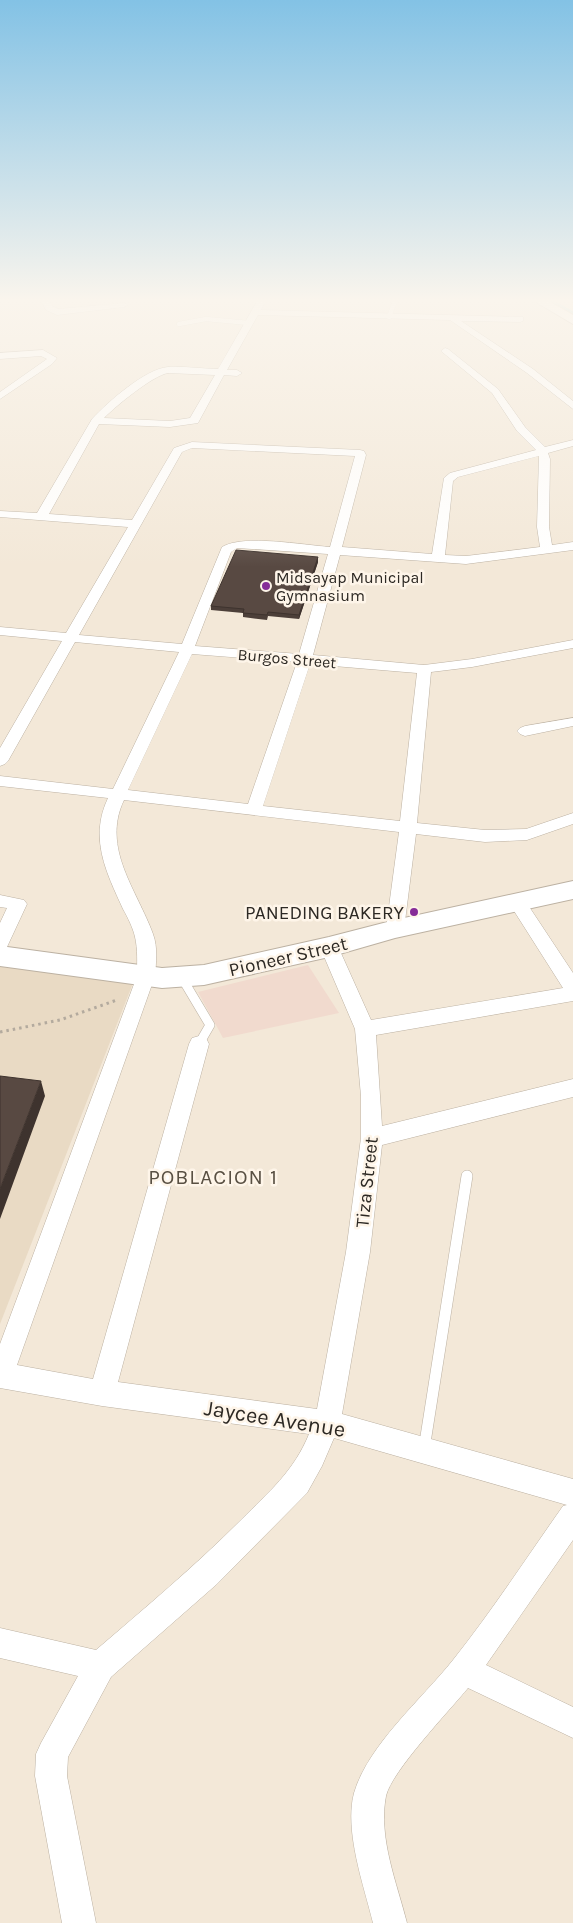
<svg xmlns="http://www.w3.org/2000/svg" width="573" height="1923" viewBox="0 0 573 1923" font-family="Karla,sans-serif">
<rect width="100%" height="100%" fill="#f3e8d8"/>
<!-- built -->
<path fill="#e9dac4" d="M0 966 133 983 0 1324Z"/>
<!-- medical -->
<path fill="#f1dace" d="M308 965 339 1013 223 1038 198 992Z"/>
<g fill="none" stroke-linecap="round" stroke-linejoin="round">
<!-- stream -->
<path stroke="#8cd7e1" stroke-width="3" d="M547 298 573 313"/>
<!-- lane-far2 casing -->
<g stroke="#bcb1a2" stroke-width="5">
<path id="lane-far2" d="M389 317 396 298
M179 324 206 319 249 323"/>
</g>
<!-- lane-far1 casing -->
<g stroke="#bcb1a2" stroke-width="10">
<path id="lane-far1" d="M182 978 210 1025 199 1044"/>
</g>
<!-- lane casing -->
<g stroke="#bcb1a2" stroke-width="12">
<path id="lane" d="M424 1449 467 1176"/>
</g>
<!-- street casing -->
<g stroke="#bcb1a2" stroke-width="1">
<path id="street" d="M40 298H48L52 306 58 309 124 303 128 305 124 307 57 315 46 310Z
M259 298H267L261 310 523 317V321L520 322 461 321 533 369 573 401V409L527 373 450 320 258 315 227 370H237L242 373 237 376 224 375 198 423 170 427 99 424 49 514 132 520 174 448 192 442 360 450 364 451 366 455 342 547 432 554 444 478 450 473 536 450 517 431 492 393 441 351 445 348 448 349 498 389 525 427 545 447 573 440V446L548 453 550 459 549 527 552 545 573 542V550L466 564 340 555 313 655 424 665 472 659 573 640V648L472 667 431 672 417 823 485 830 526 829 573 813V824L527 840 485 842 416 834 404 929 401 934 395 936 389 934 386 929 399 832 124 800C101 848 137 890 153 934 158 948 156 962 155 976L17 1365 93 1379 189 1044 192 1038 199 1036 206 1038 209 1044 118 1382 317 1409 346 1252 361 1138V1096L355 1029 320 947 322 942 329 940 336 942 371 1020 563 988 509 903 512 899 518 897 524 899 573 973V1001L376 1035 382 1126 573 1079V1097L382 1145 370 1252 342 1414 573 1479V1540L486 1665 573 1707V1738L468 1688C450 1710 391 1772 386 1796 378 1838 397 1883 407 1923H373C364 1886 344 1831 354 1793 368 1745 422 1699 453 1660 492 1611 527 1557 563 1506L567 1505 334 1438 322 1466 307 1493 217 1584 111 1677 68 1757 67 1776 96 1923H62L35 1776 36 1754 41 1743 78 1676 0 1658V1628L96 1650C145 1608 195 1566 241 1520 269 1492 294 1471 309 1434L102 1406 0 1388V1344L137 976C137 963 138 950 135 937 133 928 128 918 123 909 106 872 89 838 108 798L0 786V776L113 789 179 652 75 642 8 761 5 764 0 766V748L62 641 0 635V627L66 633 128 527 0 517V511L37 513 92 419C108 402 145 369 168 367 184 366 202 369 218 369ZM168 373 215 375 190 418 170 421 104 418C116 406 152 376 168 373ZM192 448 355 456 330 547C303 545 243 534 222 547L182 644 79 635 182 452ZM539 456 537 527 540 547 466 556 445 555 453 481 458 477ZM237 548 328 554 299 654 195 646 231 552ZM192 654 297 662 248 804 128 790ZM310 664 417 673 400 821 263 806Z
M43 350 57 358 52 364 0 399V392L47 359 41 356 0 359V353Z
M573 718V726L525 736 520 734 517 731 520 728 525 726Z
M0 895 24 900 27 904 7 947 0 949V923L7 908 0 907Z"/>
</g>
<!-- secondary casing -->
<g stroke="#bcb1a2" stroke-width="2">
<path id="secondary" d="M529 298H543L573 315V324Z
M573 881V899L395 938 329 957 204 985 162 988 0 966V946L162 968 204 965 329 937 395 920Z"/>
</g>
<!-- path -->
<path stroke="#b3aa9e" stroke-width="3" stroke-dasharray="2.5 4" stroke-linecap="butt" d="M0 1032 60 1020 117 1000"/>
<!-- lane-far2 -->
<use href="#lane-far2" stroke="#fff" stroke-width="4.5"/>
<!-- lane-far1 -->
<use href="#lane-far1" stroke="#fff" stroke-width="9"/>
<!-- lane -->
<use href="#lane" stroke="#fff" stroke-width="11"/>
<!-- street -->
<use href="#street" fill="#fff" fill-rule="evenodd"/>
<!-- secondary -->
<use href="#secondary" fill="#fff" fill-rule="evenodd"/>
</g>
<!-- wall -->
<path fill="#4c3f39" d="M318 557V562L299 619 268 616 267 620 243 617V613L211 610V606Z"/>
<!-- shaded-wall -->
<path fill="#3e332e" d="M318 557V562L299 619V615Z
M41 1081 45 1096 0 1219V1189Z"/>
<!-- building -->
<path fill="#584942" stroke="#3e332e" d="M236 550 318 557 299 615 268 612 267 615 243 613 244 609 211 606Z
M0 1076 41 1081 0 1189Z"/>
<!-- sky -->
<linearGradient id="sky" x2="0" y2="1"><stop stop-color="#83c2e5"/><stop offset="0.53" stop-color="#faf5ed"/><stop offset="1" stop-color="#faf5ed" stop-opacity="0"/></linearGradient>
<rect width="573" height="567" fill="url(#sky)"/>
<!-- markers -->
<g fill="#862c98" stroke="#fef5e9" stroke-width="2">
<circle cx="266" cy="586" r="5"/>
<circle cx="414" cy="912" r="5"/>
</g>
<g text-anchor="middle" stroke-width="5" stroke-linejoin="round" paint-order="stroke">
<!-- far-poi labels -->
<g font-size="16" fill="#2d2924" stroke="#fef5e9" text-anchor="start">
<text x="276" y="583">Midsayap Municipal<tspan x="276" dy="18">Gymnasium</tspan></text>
</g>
<!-- far-street labels -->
<g font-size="16" fill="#2d2924" stroke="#fef5e9">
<text transform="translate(287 658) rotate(5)" y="6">Burgos Street</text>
</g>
<!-- poi labels -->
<g font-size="19" fill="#2d2924" stroke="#fef5e9" text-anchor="end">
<text x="404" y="919">PANEDING BAKERY</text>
</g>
<!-- street labels -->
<g font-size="19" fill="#2d2924" stroke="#fef5e9">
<text transform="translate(288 956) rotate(-13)" y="7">Pioneer Street</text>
<text transform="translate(366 1182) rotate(-84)" y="7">Tiza Street</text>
</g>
<!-- quarter labels -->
<g font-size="21" letter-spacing="1" fill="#595043" stroke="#fef5e9">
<text x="213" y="1184">POBLACION 1</text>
</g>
<!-- near-street labels -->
<g font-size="22" fill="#2d2924" stroke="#fef5e9">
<text transform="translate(275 1418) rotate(9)" y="8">Jaycee Avenue</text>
</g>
</g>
</svg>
